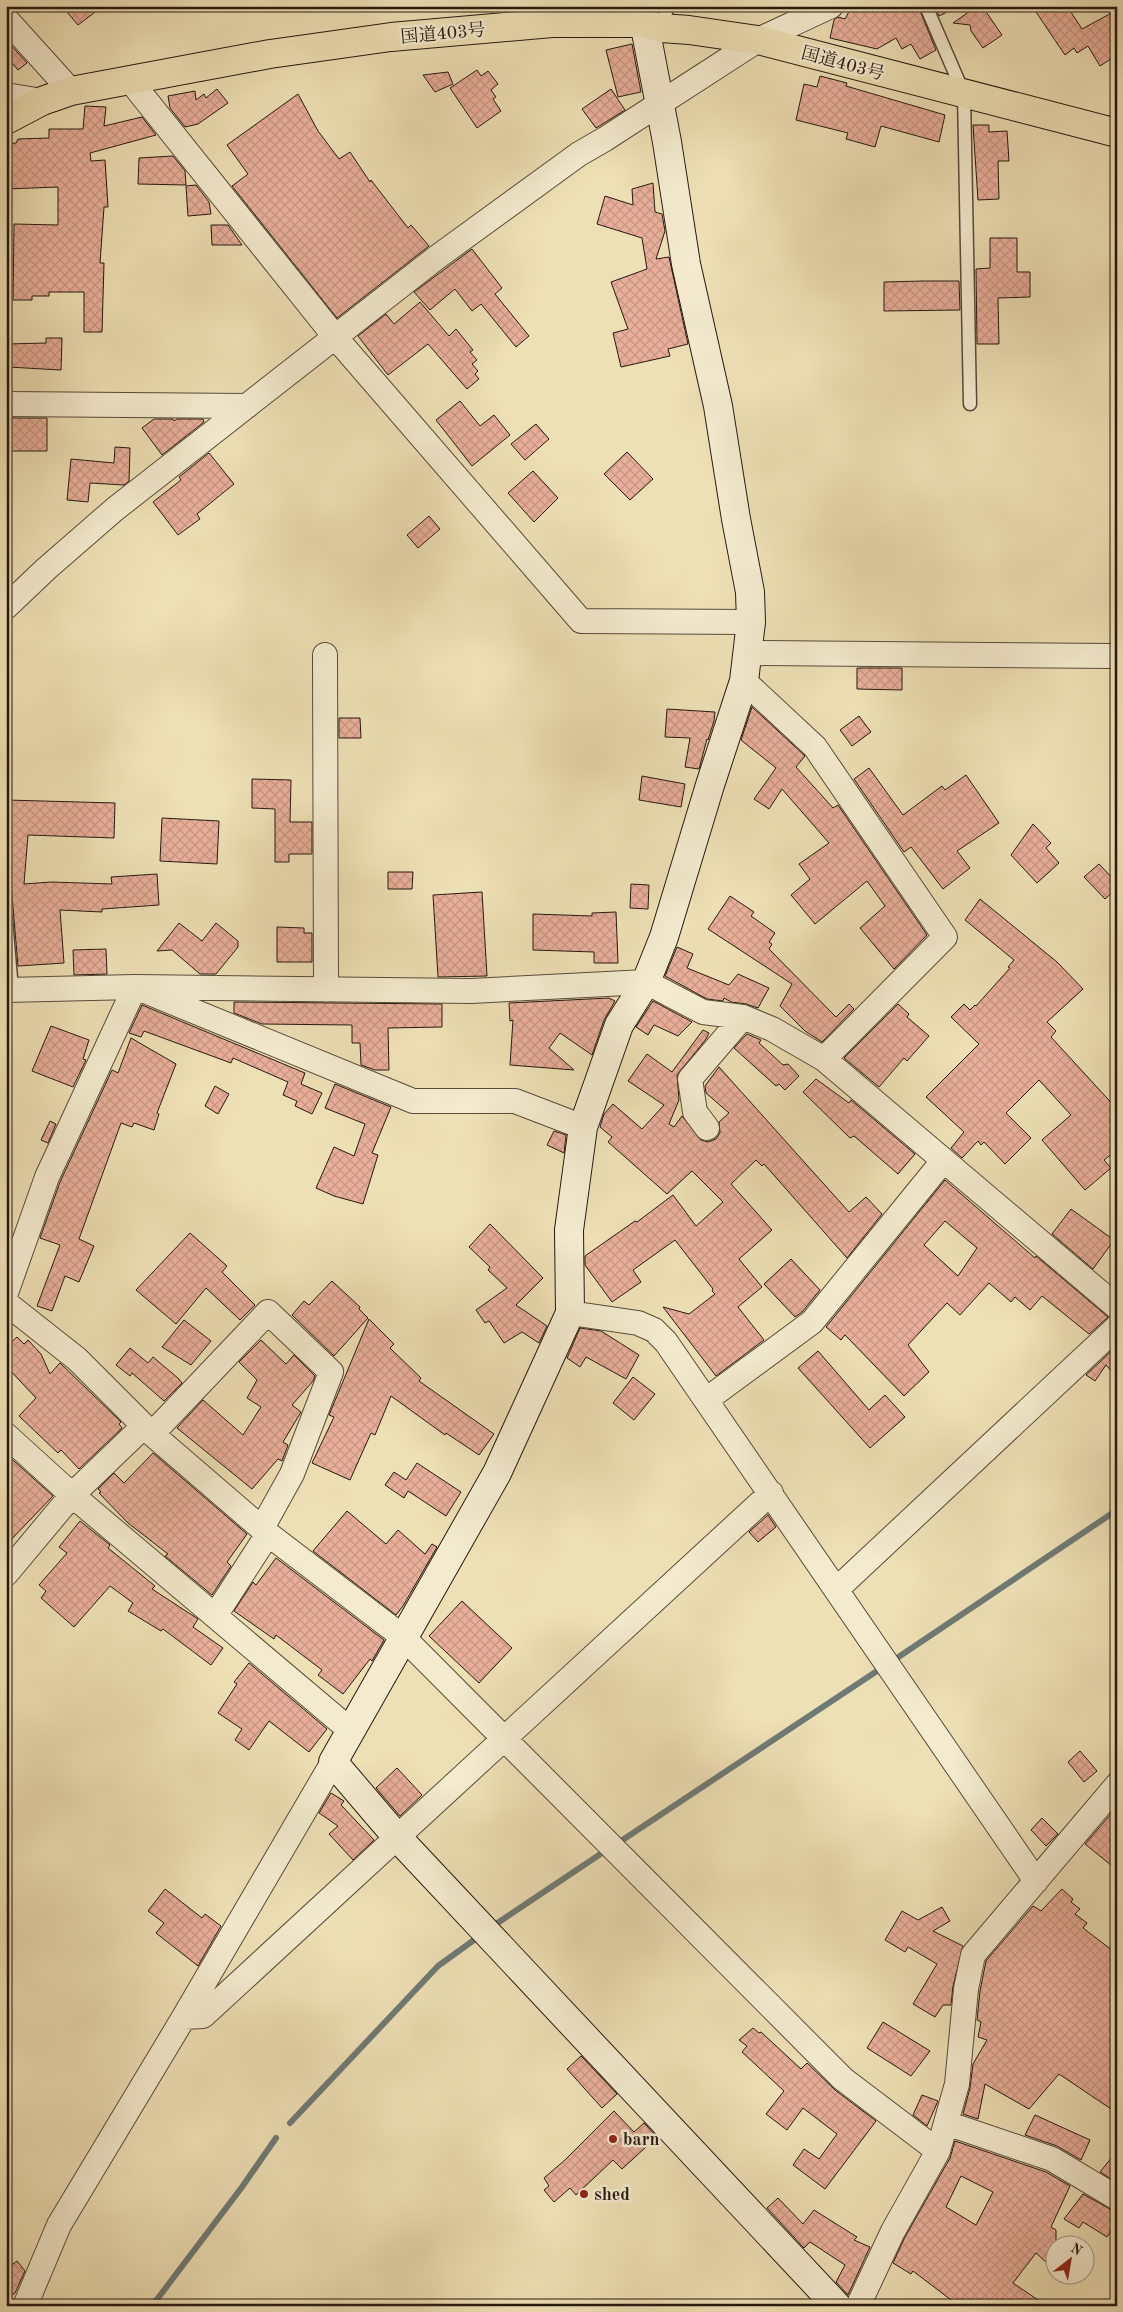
<svg xmlns="http://www.w3.org/2000/svg" width="1123" height="2312" viewBox="0 0 1123 2312" font-family="'Old Standard TT','Noto Serif JP',serif">
<defs>
<pattern id="building-cross-hatch" width="8" height="8" patternUnits="userSpaceOnUse" patternTransform="scale(1.25)"><rect width="8" height="8" fill="#e9af9a"/><path d="M0 0l8 8M0 8l8-8" fill="none" stroke="#c89684"/></pattern>
</defs>
<rect width="100%" height="100%" fill="#eee0b5"/>
<filter id="stains"><feTurbulence type="fractalNoise" baseFrequency=".004" numOctaves="4"/><feColorMatrix values="0 0 0 0 .2 0 0 0 0 .09 0 0 0 0 .02 0 0 0 .5 -.17"/></filter>
<radialGradient id="worn" r=".72"><stop offset=".6" stop-color="#630" stop-opacity="0"/><stop offset="1" stop-color="#630" stop-opacity=".3"/></radialGradient>
<g fill="none" stroke-linecap="round" stroke-linejoin="round">
<!-- stream -->
<path stroke="#6f7a76" stroke-width="6" d="M897 1658 1117 1510
M621 1841 880 1669
M493 1926 602 1853
M290 2123 438 1966 474 1940
M152 2306 242 2187 276 2138"/>
</g>
<!-- building -->
<path fill="url(#building-cross-hatch)" stroke="#251910" fill-rule="evenodd" d="M62 6H103L78 25Z
M852 6H918L936 50 920 59 911 44 902 49 896 38 877 49 830 38 834 20 838 17 845 19Z
M935 6H959L939 16Z
M977 6H982L1002 35 983 48 971 31 970 25 953 23Z
M1032 6H1067L1082 29 1117 10V55L1100 66 1088 46 1077 53 1074 48 1065 55Z
M6 40 27 63 18 70 6 56Z
M632 44 641 92 618 97 606 50Z
M477 70 481 76 488 71 498 84 491 90 496 97 493 99 501 111 477 128 450 88Z
M448 72 453 84 435 92 423 75Z
M820 76 847 83 846 86 945 115 939 142 881 126 875 147 846 139 848 133 796 120 804 84 817 87Z
M217 89 228 103 198 124 185 127 170 108 168 96 195 91 196 100 204 94 206 98Z
M611 89 625 110 596 128 582 109Z
M298 94 318 131 339 159 350 152 370 182 371 180 408 228 411 225 429 246 337 318 232 186 248 174 227 145Z
M85 106 106 107 104 126 142 117 156 135 90 153 91 161 105 160 108 207H104L100 263H104L102 332H84V292H49V296H32V300H13L14 224 58 225V187L6 189V144L16 143 18 139 49 138V129H83Z
M973 125H989V132L1007 131 1009 161H998L999 199 978 200Z
M173 156 185 171 186 185 138 184 139 158Z
M653 183 655 212 662 214 665 231 656 259 669 257 688 344 668 349 670 356 621 367 613 333 628 329 611 282 647 269 642 238 597 224 605 196 633 205 632 189Z
M196 185 209 202 211 214 188 216 186 186Z
M211 225H228L242 245H212Z
M990 238H1017V272H1030V297L998 298 999 344H977L976 269 990 268Z
M472 249 502 288 495 294 529 336 516 347 481 304 472 311 455 289 430 310 414 292Z
M923 281H959L960 310 884 311V282Z
M420 302 449 336 456 329 473 350 470 352 477 360 472 364 478 371 475 374 479 379 467 389 428 344 388 375 358 336 386 314 394 324Z
M46 338H62L61 370 8 367 7 344 46 343Z
M460 401 480 426 494 415 510 435 472 466 436 420Z
M6 418H47V451H6Z
M154 419H173L174 421 177 419H203L204 422 162 455 142 428Z
M536 424 549 439 525 460 511 444Z
M115 447 130 448 129 481 124 485 90 483 88 502 67 500 71 459 114 463Z
M627 452 653 479 630 500 604 474Z
M209 453 234 484 197 514 200 519 178 535 153 502 181 480 179 477Z
M533 471 558 498 534 522 508 493Z
M429 516 440 529 418 548 407 535Z
M857 668H902V690L857 689Z
M752 707 805 756 796 767 833 808 838 805 927 935 894 969 860 928 885 906 867 881 815 924 791 895 810 879 799 864 829 843 782 789 769 809 754 799 776 768 741 740Z
M667 709 715 712 714 721 708 740 707 739 699 769 685 767 690 738 665 737Z
M859 716 871 732 852 746 840 730Z
M339 718H360L361 738H339Z
M869 768 903 815 942 786 945 790 966 775 999 823 957 851 970 868 943 889 911 847 904 852 854 779Z
M642 776 685 784 681 807 639 800Z
M252 779 291 780 290 822H312V854H289V862H275V809L252 808Z
M6 800 115 803 114 838 28 835 24 884 51 882 112 884 111 877 157 874 159 905 102 909V912L60 910 64 963 18 966 10 872 7 871Z
M162 818 219 821 217 864 160 861Z
M1033 824 1051 843 1046 848 1059 863 1037 883 1011 855Z
M1099 864 1117 883V888L1105 899 1084 877Z
M388 872H413L412 889H388Z
M631 884 649 885 648 909 630 908Z
M482 892 487 976 438 977 433 895Z
M730 896 754 912 751 916 775 933 769 942 772 944 769 949 836 1017 849 1004 854 1009 822 1042 805 1031 780 1006 792 984 708 929Z
M980 899 1057 962 1083 989 1047 1022 1056 1031 1051 1037 1117 1109V1150L1104 1160 1111 1168 1085 1190 1042 1140 1071 1115 1039 1080 1006 1113 1031 1138 1005 1164 984 1142 981 1145 978 1141 962 1158 951 1148 964 1132 926 1097 979 1044 951 1017 964 1004 970 1010 975 1005 976 1006 1010 968 1008 967 1014 960 965 920Z
M616 912 618 963H594V952L533 950V914L592 916V913Z
M179 923 202 941 216 923 238 941V947L216 974H200L172 950 157 951Z
M277 927 304 928V933H312V962H277Z
M677 947 693 954 687 968 729 985 738 974 769 988 758 1008 746 1004 731 1002 724 998 723 1001 707 999 665 976Z
M106 949 107 974 74 975 73 950Z
M609 998 615 1001 604 1020 592 1055 560 1033 549 1048 574 1070 510 1065 513 1020 510 1021 509 1003Z
M653 1001 692 1022 678 1036 654 1025 648 1035 636 1027Z
M234 1002 442 1004V1027L388 1028 389 1070H375L361 1065 360 1043H352V1025L262 1024 234 1013Z
M898 1004 909 1014 907 1017 929 1036 907 1061 904 1058 879 1087 844 1058Z
M142 1005 305 1073 301 1084 322 1093 312 1114 295 1106 297 1101 283 1095 288 1082 233 1058 231 1063 144 1031 141 1037 129 1033Z
M51 1026 89 1040 83 1059 86 1060 73 1087 32 1071Z
M703 1030 709 1033 706 1039 677 1075 679 1100 669 1124 674 1127 682 1116 701 1140 708 1142 716 1139 720 1133 719 1122 729 1113 706 1093 705 1086 719 1067 849 1212 866 1197 882 1214 847 1258 764 1164 762 1166 756 1160 731 1184 772 1230 739 1259 762 1287 738 1307 764 1340 716 1376 663 1307 689 1314 715 1294 712 1291 713 1289 675 1240 633 1270 641 1282 612 1302 585 1265V1256L635 1221 637 1222 673 1195 696 1226 723 1202 692 1171 667 1194 608 1142 612 1137 600 1127 604 1114 613 1104 642 1129 664 1105 628 1081 647 1054 672 1072Z
M747 1034 761 1040 759 1043 783 1065 788 1064 799 1076 785 1090 779 1084 776 1086 734 1048Z
M131 1038 176 1064 157 1113 159 1114 154 1130 134 1123 132 1127 121 1123 79 1239 94 1246 79 1282 65 1276 52 1311 37 1306 60 1245 40 1238 60 1182 112 1070 118 1073Z
M816 1079 849 1103 851 1100 915 1154 898 1174 854 1136 850 1138 803 1092Z
M335 1084 391 1107 372 1153 378 1155 363 1204 334 1196 316 1188 334 1147 354 1156 365 1124 325 1108Z
M215 1086 229 1094 218 1114 205 1106Z
M50 1121 56 1124 48 1143 41 1140Z
M554 1131 566 1135 564 1153 547 1145Z
M945 1180 1035 1258 1036 1256 1108 1317 1089 1334 1042 1296 1030 1310 1015 1297 1011 1302 989 1283 960 1315 947 1303 908 1345 929 1372 904 1396 845 1335 841 1340 826 1327ZM945 1221 977 1248 958 1276 924 1245Z
M1071 1209 1114 1240 1093 1269 1052 1234Z
M490 1224 543 1278 516 1305 547 1326 539 1343 522 1332 504 1343 489 1321 485 1323 476 1310 507 1288 488 1270 490 1267 469 1247Z
M190 1233 227 1266 222 1272 255 1305 240 1320 206 1288 176 1324 136 1290Z
M791 1259 820 1290 802 1312 795 1317 764 1284Z
M332 1281 360 1307 359 1309 368 1318 334 1356 292 1315 304 1301 309 1305Z
M369 1319 394 1344 390 1348 421 1378 419 1381 494 1434 479 1455 446 1433 445 1435 391 1396 375 1435 371 1433 350 1480 312 1463 334 1417 329 1415Z
M184 1320 211 1341 191 1365 162 1347Z
M580 1328 601 1331 639 1355 626 1379 586 1357 580 1367 567 1358Z
M17 1337 24 1344 28 1340 41 1354 50 1374 60 1363 121 1422 119 1424 122 1428 79 1469 61 1450 58 1453 19 1416 36 1398 6 1366V1347Z
M261 1340 286 1364 294 1355 315 1376 313 1381 292 1405 301 1412 283 1442 288 1445 282 1461 278 1459 252 1489 177 1428 203 1400 243 1435 261 1407 247 1398 257 1380 239 1362Z
M1117 1346V1377L1106 1365 1095 1381 1086 1375Z
M130 1348 148 1363 153 1357 179 1379 182 1383 164 1401 132 1373 130 1376 116 1365Z
M818 1351 869 1410 885 1395 905 1417 870 1448 798 1368Z
M633 1377 655 1394 634 1420 613 1403Z
M153 1453 247 1534 227 1562 231 1566 212 1595 165 1556 168 1554 128 1523 99 1493 101 1492 98 1489 114 1473 124 1483Z
M6 1454 53 1496 6 1545Z
M417 1463 461 1492 446 1516 408 1491 404 1498 385 1485 394 1472 406 1480Z
M347 1511 386 1544 398 1530 425 1554 432 1544 437 1547 403 1606 396 1615 313 1551Z
M768 1515 776 1527 758 1542 749 1532Z
M80 1521 110 1545 108 1548 155 1586 152 1589 198 1619 193 1627 223 1648 211 1665 163 1629 161 1631 128 1611 133 1603 110 1586 74 1627 41 1598 46 1591 39 1585 67 1553 59 1547Z
M276 1558 384 1640 372 1661 370 1659 343 1694 318 1675 322 1670 276 1635 274 1639 234 1611 253 1582 256 1585Z
M462 1601 512 1648 479 1683 429 1636Z
M249 1663 327 1729 309 1752 269 1721 249 1750 235 1740 242 1729 218 1713 237 1684 234 1682Z
M1080 1751 1097 1771 1084 1782 1068 1762Z
M397 1768 422 1795 400 1816 376 1788Z
M331 1793 344 1801 341 1805 374 1840 353 1860 329 1834 338 1826 319 1813Z
M1117 1807V1870L1085 1844Z
M1042 1818 1058 1834 1046 1846 1031 1830Z
M165 1889 202 1918 205 1914 221 1926 198 1966 156 1933 164 1923 148 1911Z
M1062 1889 1073 1899 1071 1902 1080 1909 1075 1914 1087 1923 1083 1928 1117 1954V2113L1059 2074 1029 2109 985 2084 978 2119 963 2114 970 2088 973 2064 987 2040 978 2037 981 2022 977 2020 980 1991 986 1961 1033 1906 1041 1911Z
M942 1907 950 1921 933 1931 963 1946 953 1986 951 2005H943L935 2017 913 2004 937 1964 908 1947 905 1952 885 1940 902 1911 918 1920Z
M883 2022 930 2051 911 2076 867 2048Z
M753 2028 759 2033 761 2032 801 2069 807 2063 835 2090 876 2121 825 2189 793 2165 804 2149 819 2159 837 2134 803 2108 787 2130 766 2114 784 2091 742 2052 747 2046 739 2040Z
M581 2056 617 2094 602 2108 567 2069Z
M922 2095 938 2101 927 2126 913 2115Z
M614 2111 634 2132 644 2123 657 2137 622 2169 613 2160 576 2195 570 2188 554 2202 544 2190 549 2186 544 2178 565 2160Z
M1035 2115 1090 2140 1081 2160 1057 2146 1025 2135Z
M955 2141 1046 2172 1070 2186 1051 2227 1056 2230V2271L1036 2253 1013 2283 1047 2306H959L913 2271 911 2274 893 2263 905 2237 950 2158ZM961 2176 993 2192 976 2225 946 2207Z
M1117 2151V2181L1116 2182 1100 2172Z
M1083 2194 1117 2213V2222L1107 2237 1083 2222 1079 2228 1064 2219Z
M778 2198 803 2224 814 2210 857 2237 854 2240 870 2247 848 2295 836 2282 845 2265 810 2242 804 2248 767 2208Z
M17 2261 25 2271 15 2293 6 2300V2269Z"/>
<g fill="none" stroke-linecap="round" stroke-linejoin="round">
<!-- lane casing -->
<g stroke="#574b39" stroke-width="15">
<path id="lane" d="M926 6 964 94 970 404
M661 28 668 6
M6 919 12 990"/>
</g>
<!-- street casing -->
<g stroke="#574b39" stroke-width="26">
<path id="street" d="M6 19 71 91
M129 79 336 338 581 621 751 622
M6 95 42 101
M6 404 247 406
M6 607 46 569 115 509 436 258 579 154 605 139 758 40 831 6
M747 653 1117 656
M325 655 326 990
M744 681 815 747 945 937 824 1059
M6 990 135 987 471 991 646 982 703 1012 743 1017 772 1029 824 1059 1117 1307
M707 1128 695 1112 690 1079 743 1017
M6 1293 47 1177 135 987 413 1101H515L583 1127
M6 1303 77 1359 152 1434 268 1534 403 1637 843 2079 938 2151
M570 1313 638 1323 654 1330 666 1342 1036 1881
M706 1400 812 1322 943 1161
M144 1426 72 1495 350 1730
M152 1434 268 1312 331 1372 292 1474 262 1528
M6 1435 72 1495 6 1574
M837 1589 1117 1327
M215 1616 268 1534
M184 2017 203 2016 771 1493
M946 2123 1052 2159 1117 2198
M25 2306 59 2225 184 2017 333 1762
M858 2306 893 2231 938 2151 957 2084 966 1989 973 1955 1117 1785"/>
</g>
<!-- secondary casing -->
<g stroke="#251910" stroke-width="30">
<path id="secondary" d="M641 6 667 142 686 264 718 406 736 519 750 592 751 622 744 681 710 785 664 937 646 982 619 1025 583 1127 569 1230 570 1313 497 1473 333 1762 397 1837 837 2306"/>
</g>
<!-- highway casing -->
<g stroke="#251910" stroke-width="30">
<path id="highway" d="M6 120 42 101 71 91 270 54 391 37 552 23H643L661 28 689 30 758 40 1117 133"/>
</g>
<!-- lane -->
<use href="#lane" stroke="#f4ebcf" stroke-width="12"/>
<!-- street -->
<use href="#street" stroke="#f4ebcf" stroke-width="24"/>
<!-- secondary -->
<use href="#secondary" stroke="#f4ebcf" stroke-width="28"/>
<!-- highway -->
<use href="#highway" stroke="#eee0b5" stroke-width="28"/>
</g>
<!-- markers -->
<g fill="#8f2418" stroke="#f4ebcf" stroke-width="2">
<circle cx="613" cy="2139" r="5"/>
<circle cx="584" cy="2194" r="5"/>
</g>
<g text-anchor="middle" stroke-width="5" stroke-linejoin="round" paint-order="stroke">
<!-- street labels -->
<g font-size="18" fill="#251910" stroke="#f4ebcf">
<text transform="translate(443 33) rotate(-5)" y="6">国道403号</text>
<text transform="translate(843 63) rotate(15)" y="6">国道403号</text>
</g>
<!-- poi labels -->
<g font-size="18" font-weight="bold" fill="#251910" stroke="#f4ebcf" text-anchor="start">
<text x="623" y="2145">barn</text>
<text x="594" y="2200">shed</text>
</g>
</g>
<!-- margin -->
<rect width="1123" height="2312" fill="none" stroke="#eee0b5" stroke-width="25"/>
<rect x="8" y="8" width="1108" height="2297" fill="none" stroke="#251910" stroke-width="2.5"/>
<rect x="12" y="12" width="1098" height="2287" fill="none" stroke="#251910"/>
<!-- north arrow -->
<g transform="translate(1070 2260) rotate(31)"><circle r="24" fill="#f4ebcf" stroke="#a19783"/>
<path d="M0-4L9 19L0 12L-9 19Z" fill="#8f2418"/>
<text y="-8" font-size="14" font-weight="bold" text-anchor="middle" fill="#251910">N</text>
</g>
<rect width="100%" height="100%" filter="url(#stains)"/>
<rect width="100%" height="100%" fill="url(#worn)"/>
</svg>
